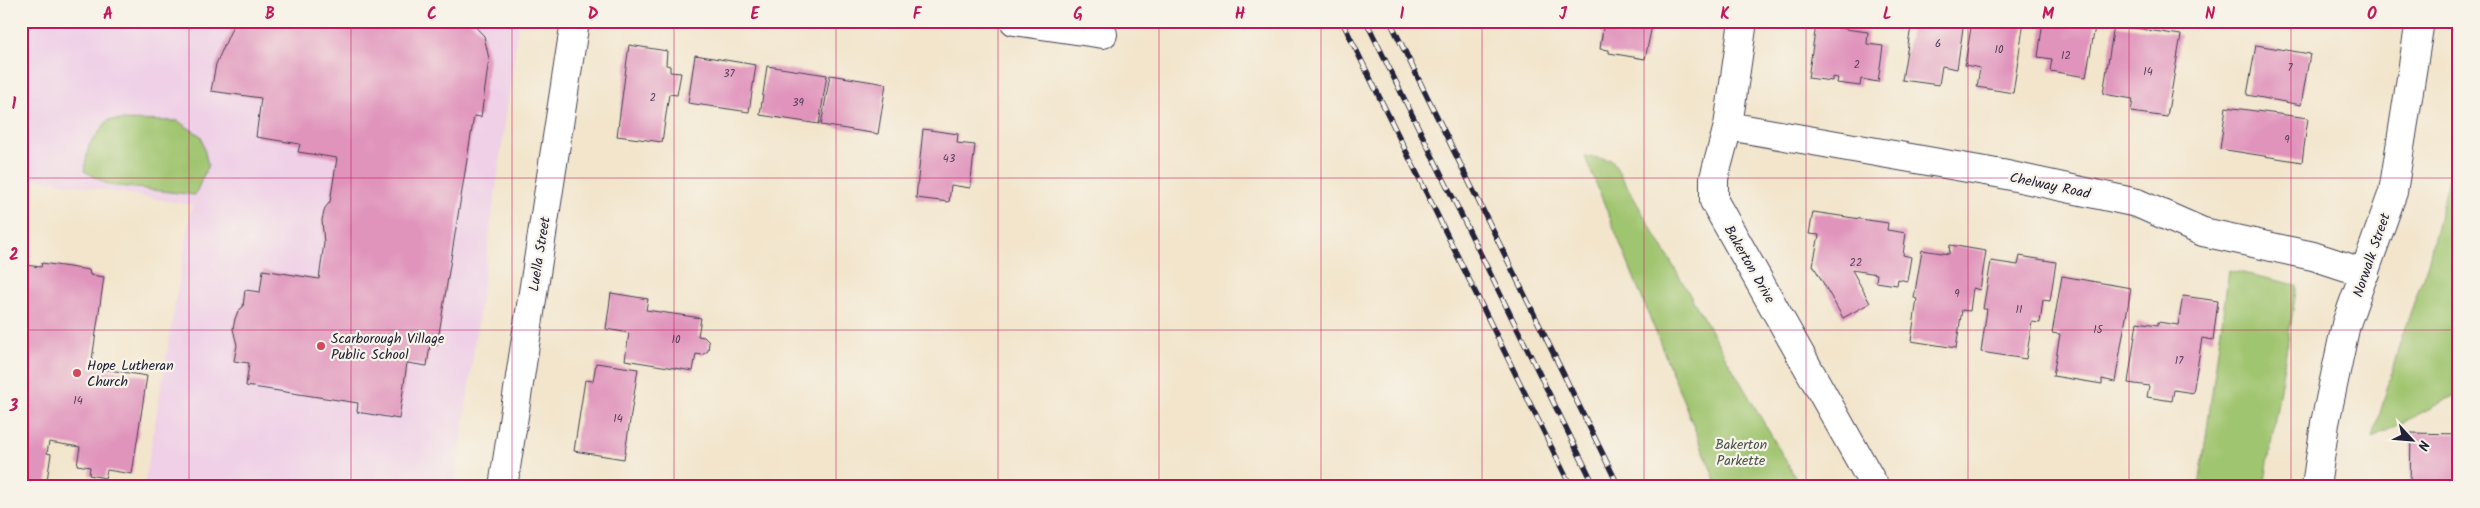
<svg xmlns="http://www.w3.org/2000/svg" width="2480" height="508" viewBox="0 0 2480 508" font-family="Kalam,sans-serif">
<rect width="100%" height="100%" fill="#f7f3e8"/>
<filter id="ink" filterUnits="userSpaceOnUse"><feTurbulence type="fractalNoise" baseFrequency=".02" numOctaves="2"/><feDisplacementMap in="SourceGraphic" scale="10" xChannelSelector="R" yChannelSelector="G"/><feConvolveMatrix kernelMatrix="1 2 1 2 8 2 1 2 1" color-interpolation-filters="sRGB"/></filter>
<filter id="wash" filterUnits="userSpaceOnUse"><feTurbulence type="fractalNoise" baseFrequency=".0096" numOctaves="4" result="noise"/><feDisplacementMap in="SourceGraphic" scale="20" xChannelSelector="R" yChannelSelector="G"/><feGaussianBlur stdDeviation="1.12" result="paint"/><feColorMatrix in="noise" values="0 0 0 0 0 0 0 0 0 0 0 0 0 0 0 0 0 1.4 0 .05"/><feComposite in="paint" operator="in"/></filter>
<g filter="url(#wash)">
<rect width="100%" height="100%" fill="#f2e5cc"/>
<!-- built -->
<path fill="#efd0e7" d="M21 21H519L455 487H144L192 205 21 176Z"/>
<!-- green -->
<path fill="#a0c570" stroke="#617456" d="M108 120 178 121 201 136 208 165 195 195 109 185 84 171 89 145Z
M1585 156 1612 160 1801 487H1718Z
M2459 170V393L2373 438 2402 336 2428 263 2450 173Z
M2229 270 2297 285 2264 487H2199Z"/>
<g id="blocks">
<!-- building -->
<path fill="#e093bb" d="M235 21H470L484 36 489 59 481 117 474 116 437 346 430 345 427 366 407 363 399 419 357 412 358 403 246 386 249 363 234 361 237 345 233 329 235 319 238 311 243 307 245 290 260 292 263 270 319 279 324 243 322 220 325 208 330 202 337 158 298 152 300 144 256 137 261 98 211 91 216 64Z
M1604 21H1653L1645 59 1609 53V50L1600 49Z
M1912 21H1964L1957 69 1942 66 1939 85 1902 80Z
M1972 21H2024L2013 93 1977 87 1980 68 1965 65Z
M2043 21H2096L2086 77 2050 71 2052 59 2038 57Z
M1816 25 1868 32 1867 44 1883 46 1878 82 1861 79 1860 86 1837 83 1838 78 1832 77V81L1808 78Z
M2114 25 2181 35 2167 117 2131 112 2133 99 2103 94Z
M629 45 667 51 666 65 670 66V72L681 73 677 95 669 94 662 142 617 136Z
M2256 45 2310 54 2301 105 2247 95Z
M695 55 756 65 749 112 688 103Z
M767 66 827 75 819 124 760 115Z
M830 75 886 84 878 134 821 125Z
M2226 107 2308 118 2302 162 2220 149Z
M923 129 958 134 957 143 975 145 970 188 951 185 949 202 916 198Z
M1813 212 1888 223 1887 230 1906 233 1903 255 1911 257 1907 281 1898 279 1897 285 1876 282 1877 274 1852 270 1870 303 1843 318 1813 265 1819 235 1809 234Z
M1950 245 1986 251 1980 290 1973 288 1970 311 1962 310 1956 348 1911 341 1917 299 1914 298 1922 250 1949 254Z
M2020 256 2056 262 2050 301 2043 300 2040 323 2032 322 2026 359 1981 352 1987 309H1983L1991 261 2018 265Z
M42 263 89 270 90 275 104 277 91 367 147 376 132 474 107 470 105 478 89 475 90 467 77 465 80 447 49 442 47 453 51 454 46 487H21V380L24 370H21V292L25 265 41 267Z
M2062 276 2131 288 2115 382 2102 379V384L2053 376 2060 334 2052 333Z
M611 293 648 299 646 310 701 318 698 336 704 337 709 342 708 351 702 355 696 354 693 371 625 360 629 333 606 329Z
M2183 296 2218 301 2213 340 2202 338 2193 393 2174 390 2172 401 2147 397 2149 386 2128 383 2137 322 2158 325V322L2178 325Z
M596 363 638 369 624 459 574 451 585 380 593 381Z
M2411 433 2459 434V487H2410Z"/>
</g>
</g>
<g filter="url(#ink)">
<use href="#blocks" fill-opacity="0" stroke="#413f51" stroke-width="1"/>
<g fill="none" stroke-linecap="round" stroke-linejoin="round">
<!-- street casing -->
<g stroke="#413f51" stroke-width="30">
<path id="street" d="M1014 21 1103 34
M1743 21 1728 126 1714 178V201L1875 487
M1728 126 2002 174 2137 203 2203 232 2313 256 2365 273
M503 487 575 21
M2316 487 2325 423 2346 324 2393 192 2420 21"/>
</g>
<!-- street -->
<use href="#street" stroke="#fff" stroke-width="28"/>
<!-- rail casing -->
<g stroke="#22223b" stroke-width="5.5">
<path id="rail" d="M1342 21 1571 487
M1366 21 1595 487
M1390 21 1619 487"/>
</g>
<!-- rail -->
<use href="#rail" stroke="#f7f3e8" stroke-width="4" stroke-dasharray="11" stroke-linecap="butt"/>
</g>
</g>
<!-- grid -->
<path fill="none" stroke="#c2185b" stroke-width="1" stroke-opacity="0.55" d="M189 21V487M351 21V487M512 21V487M674 21V487M836 21V487M998 21V487M1159 21V487M1321 21V487M1482 21V487M1644 21V487M1806 21V487M1968 21V487M2129 21V487M2291 21V487M21 178H2459M21 330H2459"/>
<!-- markers -->
<g fill="#d1495b" stroke="#f7f3e8" stroke-width="2">
<circle cx="321" cy="346" r="5"/>
<circle cx="77" cy="373" r="5"/>
</g>
<g text-anchor="middle" stroke-width="4.5" stroke-linejoin="round" paint-order="stroke">
<!-- number labels -->
<g font-size="11" fill="#523e5b">
<text x="1938" y="47">6</text>
<text x="1999" y="53">10</text>
<text x="2066" y="59">12</text>
<text x="1857" y="68">2</text>
<text x="2290" y="71">7</text>
<text x="2148" y="75">14</text>
<text x="729" y="77">37</text>
<text x="653" y="101">2</text>
<text x="798" y="106">39</text>
<text x="2287" y="143">9</text>
<text x="949" y="162">43</text>
<text x="1856" y="266">22</text>
<text x="1957" y="297">9</text>
<text x="2019" y="313">11</text>
<text x="2098" y="333">15</text>
<text x="676" y="343">10</text>
<text x="2179" y="364">17</text>
<text x="78" y="404">14</text>
<text x="618" y="422">14</text>
</g>
<!-- street labels -->
<g font-size="14" fill="#22223b" stroke="#f7f3e8">
<text transform="translate(2050 185) rotate(12)" y="5">Chelway Road</text>
<text transform="translate(539 254) rotate(-81)" y="5">Luella Street</text>
<text transform="translate(2371 255) rotate(-71)" y="5">Norwalk Street</text>
<text transform="translate(1750 264) rotate(60)" y="5">Bakerton Drive</text>
</g>
<!-- poi labels -->
<g font-size="14" fill="#22223b" stroke="#f7f3e8" text-anchor="start">
<text x="331" y="343">Scarborough Village<tspan x="331" dy="16">Public School</tspan></text>
<text x="87" y="370">Hope Lutheran<tspan x="87" dy="16">Church</tspan></text>
</g>
<!-- park labels -->
<g font-size="14" fill="#48534b" stroke="#f7f3e8">
<text x="1741" y="449">Bakerton<tspan x="1741" dy="16">Parkette</tspan></text>
</g>
</g>
<!-- margin -->
<rect width="2480" height="508" fill="none" stroke="#f7f3e8" stroke-width="55"/>
<!-- north arrow -->
<g transform="translate(2412 440) rotate(116)" stroke="#f7f3e8" stroke-width="4" paint-order="stroke">
<path d="M0-4L9 19L0 12L-9 19Z" fill="#22223b"/>
<text y="-8" font-size="14" font-weight="bold" text-anchor="middle" fill="#22223b">N</text>
</g>
<rect x="28" y="28" width="2424" height="452" fill="none" stroke="#c2185b" stroke-width="2"/>
<g font-size="16" text-anchor="middle" font-weight="bold" fill="#c2185b">
<text x="108" y="19">A</text>
<text x="270" y="19">B</text>
<text x="432" y="19">C</text>
<text x="593" y="19">D</text>
<text x="755" y="19">E</text>
<text x="917" y="19">F</text>
<text x="1078" y="19">G</text>
<text x="1240" y="19">H</text>
<text x="1402" y="19">I</text>
<text x="1563" y="19">J</text>
<text x="1725" y="19">K</text>
<text x="1887" y="19">L</text>
<text x="2048" y="19">M</text>
<text x="2210" y="19">N</text>
<text x="2372" y="19">O</text>
<text x="14" y="109">1</text>
<text x="14" y="260">2</text>
<text x="14" y="411">3</text>
</g>
</svg>
